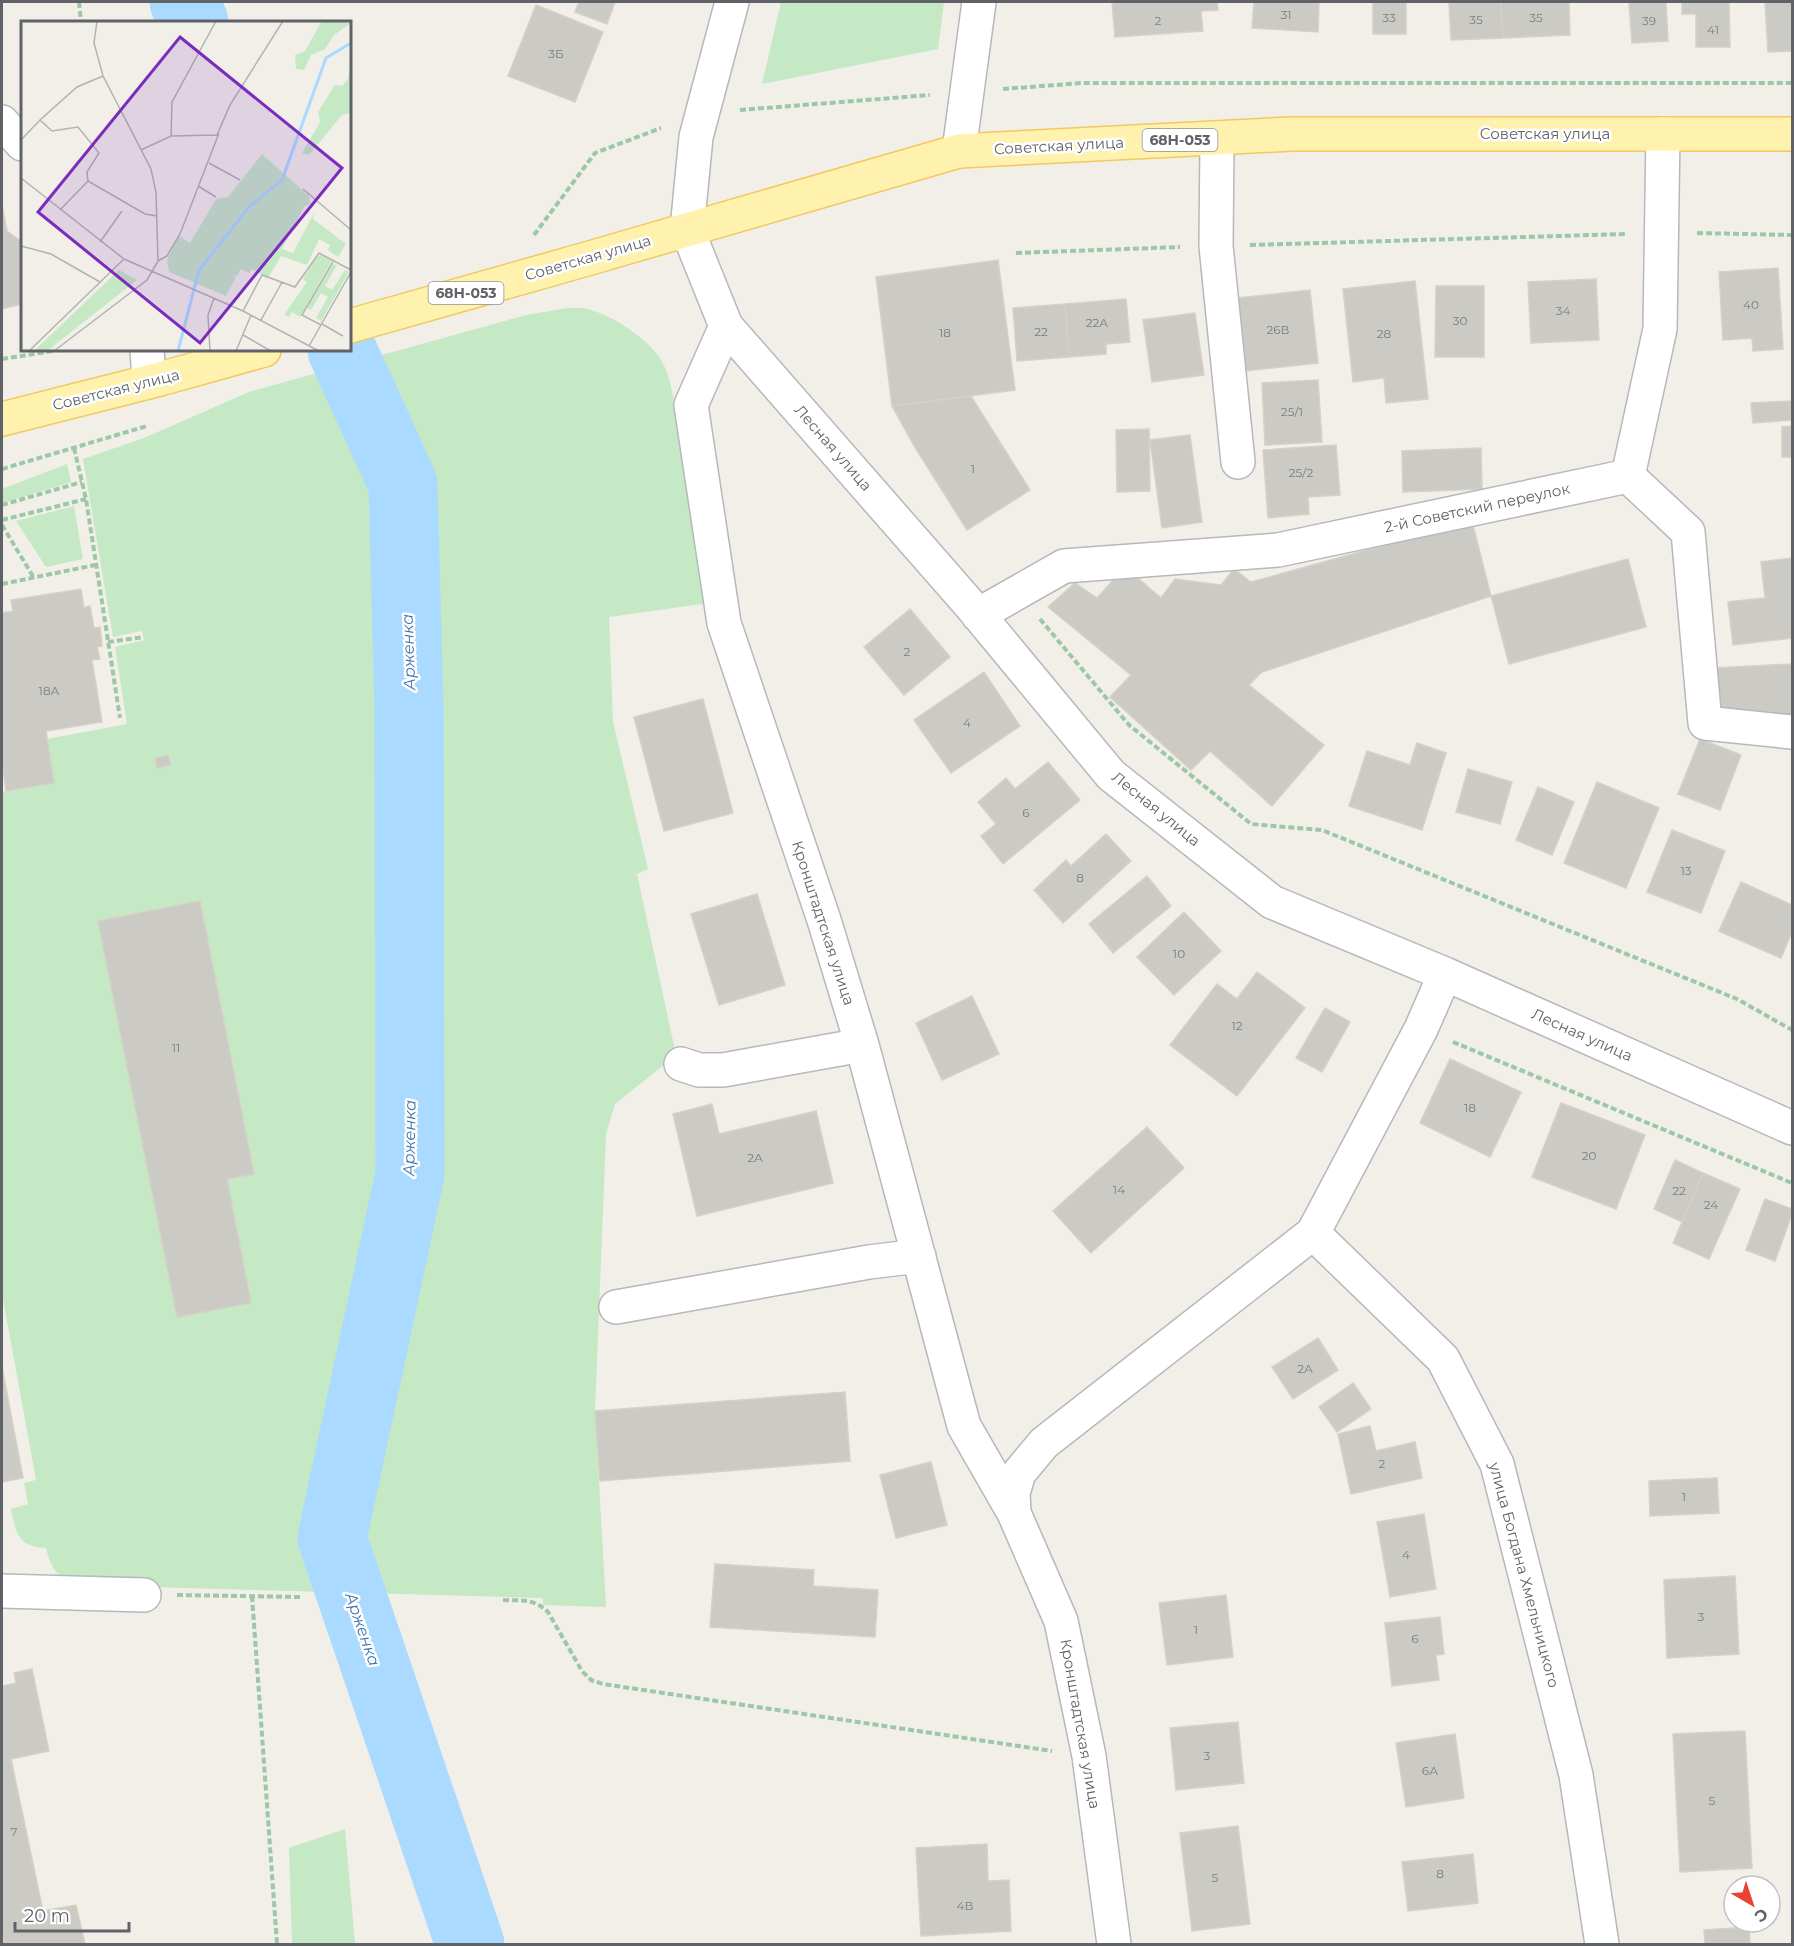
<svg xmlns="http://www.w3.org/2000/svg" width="1794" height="1946" viewBox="0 0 1794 1946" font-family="Montserrat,sans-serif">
<rect width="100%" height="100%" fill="#f1efe8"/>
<!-- green -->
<path fill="#c5e8c5" d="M781 2H944L938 49 762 84Z
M568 308C576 308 584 307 591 310 615 317 648 339 661 360 675 383 674 415 680 441 691 495 704 548 716 602L609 617 613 722 648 869 637 874 676 1055 615 1104 606 1134 595 1411 606 1607 543 1605V1598L80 1585C59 1579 51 1570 46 1548 18 1547 16 1533 11 1509L28 1504 24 1483 36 1480 2 1294V792L54 783 47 739 127 724 115 647 145 640 142 631 113 637 83 459 144 438 249 392 526 315Z
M67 464 71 482 3 503 2 489Z
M74 506 83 559 46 567 16 521Z
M345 1829 355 1944H292L289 1848Z"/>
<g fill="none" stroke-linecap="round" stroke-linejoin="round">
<!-- river -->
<path stroke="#aadaff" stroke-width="69" d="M184 2 194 22
M342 350 403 484 409 710 410 1174 332 1538 470 1944"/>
</g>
<!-- building -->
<path fill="#cccac5" stroke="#d6d1c6" stroke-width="1.5" d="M579 2H615L607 24 575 12Z
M1112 2H1217L1218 10 1201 11 1203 31 1115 37Z
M1254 2H1319L1318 32 1252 28Z
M1373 2H1406V34H1373Z
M1449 2H1501L1503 38 1451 40Z
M1501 2H1569L1570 35 1503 38Z
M1629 2H1666L1668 41 1632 43Z
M1682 2H1729L1730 47H1696V14H1682Z
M1765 2H1792V51L1768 52Z
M536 5 603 32 575 102 508 76Z
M2 204 7 231 22 242V304L2 309Z
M998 260 1015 390 892 406 876 277Z
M1778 268 1783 349 1753 351 1752 338 1723 340 1719 272Z
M1596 279 1599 340 1531 343 1528 282Z
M1415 281 1428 399 1386 403 1384 378 1353 382 1343 289Z
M1436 286H1484V357H1435Z
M1310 290 1318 363 1246 371 1238 298Z
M1126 299 1130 342 1106 344V354L1069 357 1065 304Z
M1065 304 1069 357 1017 361 1013 308Z
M1195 313 1204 375 1152 382 1143 320Z
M1318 380 1322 442 1265 445 1262 383Z
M971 396 1030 490 967 530 916 449 892 406Z
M1792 401V420L1753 423 1751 403Z
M1792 426V457H1782V427Z
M1149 429 1150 491 1117 492 1116 430Z
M1190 435 1202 522 1162 528 1150 440Z
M1336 445 1340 495 1308 497 1309 514 1268 518 1263 450Z
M1481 448 1482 489 1403 492 1402 451Z
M1472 521 1491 596 1262 672 1249 685 1324 745 1272 806 1210 751 1191 770 1110 697 1131 675 1048 607 1075 583 1097 598 1125 567 1161 598 1175 579 1221 585 1234 569 1251 582Z
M1792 558V638L1733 645 1728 602 1765 598 1761 562Z
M1628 559 1646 627 1509 664 1491 596Z
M81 589 84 608 90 606 94 628 100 627 102 646 97 647 100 659 92 660 102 722 46 731 54 783 6 791 2 762V613L13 611 11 600Z
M910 609 950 657 904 695 864 647Z
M1792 664V716L1722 711 1715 668Z
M984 672 1020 726 951 773 914 720Z
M703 699 733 813 664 831 634 717Z
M1700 739 1741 755 1720 810 1678 794Z
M1417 743 1446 753 1422 830 1349 806 1367 751 1410 765Z
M168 755 171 765 157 768 155 758Z
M1048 762 1080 800 1003 864 981 836 996 824 978 802 1006 778 1015 789Z
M1468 769 1512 782 1500 824 1456 812Z
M1597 782 1659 808 1626 888 1564 863Z
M1538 787 1574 802 1552 855 1516 840Z
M1672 830 1725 851 1701 913 1647 892Z
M1106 834 1131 861 1063 923 1034 890 1066 860 1071 866Z
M1147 876 1171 906 1113 953 1089 924Z
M1741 882 1792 905V932L1781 958 1719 931Z
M757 894 785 985 719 1005 691 914Z
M200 901 254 1174 227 1179 251 1303 177 1317 98 921Z
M1184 912 1221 951 1174 995 1137 957Z
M1257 972 1305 1008 1237 1096 1170 1045 1217 984 1237 999Z
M972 996 999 1054 942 1080 916 1023Z
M1325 1008 1350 1022 1322 1072 1296 1058Z
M1450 1059 1521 1092 1490 1157 1420 1123Z
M1561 1103 1645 1135 1616 1209 1532 1177Z
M712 1104 719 1134 816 1111 833 1183 697 1216 673 1114Z
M1147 1127 1184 1168 1091 1253 1053 1211Z
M1675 1160 1703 1173 1682 1222 1654 1209Z
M1703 1173 1740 1189 1709 1259 1673 1243Z
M1765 1199 1792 1209V1214L1775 1261 1746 1250Z
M1318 1338 1338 1370 1293 1399 1272 1367Z
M2 1367 23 1478 2 1482Z
M1353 1383 1371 1409 1337 1432 1319 1407Z
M845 1392 850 1461 600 1481 595 1411Z
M1370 1426 1376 1451 1415 1442 1422 1478 1351 1494 1338 1434Z
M931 1462 947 1525 896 1538 880 1475Z
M1717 1478 1719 1513 1650 1516 1649 1481Z
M1424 1514 1436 1589 1390 1597 1377 1522Z
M715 1564 814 1570 813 1586 878 1590 875 1637 710 1627Z
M1735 1576 1739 1654 1667 1658 1664 1580Z
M1226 1595 1233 1657 1167 1665 1159 1603Z
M1440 1617 1444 1654 1436 1655 1439 1680 1392 1686 1385 1623Z
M32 1669 49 1751 11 1759 43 1911 76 1905 85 1944H4L2 1931V1686L16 1683 14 1673Z
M1238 1722 1244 1783 1176 1790 1170 1728Z
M1745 1731 1752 1868 1680 1872 1673 1734Z
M1455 1734 1464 1798 1406 1807 1396 1743Z
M1238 1826 1250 1924 1192 1931 1180 1833Z
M987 1844 988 1881 1009 1880 1011 1931 921 1936 916 1848Z
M1473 1854 1478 1903 1408 1911 1402 1862Z
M1749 1927 1750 1944H1705L1704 1930Z"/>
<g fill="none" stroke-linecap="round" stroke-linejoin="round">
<!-- minor casing -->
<g stroke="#b5b8bc" stroke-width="36">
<path id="minor" d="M732 2 696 137 687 229 726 326 971 606 1111 775 1272 902 1445 974 1792 1128
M2 122 22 144
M1217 138 1216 246 1238 462
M959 151 979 2
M726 326 691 405 724 623 824 920 862 1045 964 1426 1014 1513
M147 350 149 380
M1628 476 1660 329 1663 134
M978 615 1064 566 1278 550 1628 476 1688 532 1705 723 1792 732
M681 1064 699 1070H723L862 1045
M1313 1233 1443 1359 1497 1464 1576 1775 1602 1944
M616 1307 869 1262 919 1256
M2 1591 144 1595
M1114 1944 1089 1756 1061 1621 1014 1513 1013 1493 1019 1473 1044 1443 1313 1233 1421 1029 1445 974"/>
</g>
<!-- major casing -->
<g stroke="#f2c960" stroke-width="36">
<path id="major" d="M350 326 583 260 959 151 1292 134H1792
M2 419 160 379 264 350"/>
</g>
<!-- path -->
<path stroke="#9cc7a9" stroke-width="4" stroke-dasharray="6 3" stroke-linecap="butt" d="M79 2 81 22
M1003 89 1082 83H1792
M740 110 930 95
M1697 233 1792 235
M534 235 595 153 661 128
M1250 245 1627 234
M1016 253 1180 247
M2 359 59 350
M74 448 86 499 120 718
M2 469 147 426
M2 505 82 482
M2 520 86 499
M2 525 34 578
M2 584 95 565
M1040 619 1129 725 1251 824 1322 830 1737 999 1792 1030
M108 642 144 637
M1453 1042 1792 1183
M177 1595 301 1597
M252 1596 277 1944
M503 1600C523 1601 533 1598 548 1612L582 1671 591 1680 603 1684 1052 1751"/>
<!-- minor -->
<use href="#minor" stroke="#fff" stroke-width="33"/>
<!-- major -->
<use href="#major" stroke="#fff2af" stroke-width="33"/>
</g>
<g text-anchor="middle" stroke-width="5" stroke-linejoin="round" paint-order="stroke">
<!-- number labels -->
<g font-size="12" fill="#7a7d7f">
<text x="1286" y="19">31</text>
<text x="1389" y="22">33</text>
<text x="1536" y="22">35</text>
<text x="1476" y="24">35</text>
<text x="1158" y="25">2</text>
<text x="1649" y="25">39</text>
<text x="1713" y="34">41</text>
<text x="556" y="58">3Б</text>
<text x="1751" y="309">40</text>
<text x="1563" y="315">34</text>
<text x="1460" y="325">30</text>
<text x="1097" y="327">22А</text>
<text x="1278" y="334">26В</text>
<text x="1041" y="336">22</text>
<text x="945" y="337">18</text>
<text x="1384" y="338">28</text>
<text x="1292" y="416">25/1</text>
<text x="973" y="473">1</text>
<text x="1301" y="477">25/2</text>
<text x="907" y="656">2</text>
<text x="49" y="695">18А</text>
<text x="967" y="727">4</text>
<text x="1026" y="817">6</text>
<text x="1686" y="875">13</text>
<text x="1080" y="882">8</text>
<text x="1179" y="958">10</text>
<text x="1237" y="1030">12</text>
<text x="176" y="1052">11</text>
<text x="1470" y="1112">18</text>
<text x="1589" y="1160">20</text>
<text x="755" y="1162">2А</text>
<text x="1119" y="1194">14</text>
<text x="1679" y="1195">22</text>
<text x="1711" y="1209">24</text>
<text x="1305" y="1373">2А</text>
<text x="1382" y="1468">2</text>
<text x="1684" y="1501">1</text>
<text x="1406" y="1559">4</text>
<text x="1701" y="1621">3</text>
<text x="1196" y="1634">1</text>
<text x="1415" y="1643">6</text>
<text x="1207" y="1760">3</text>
<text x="1430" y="1775">6А</text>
<text x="1712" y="1805">5</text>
<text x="14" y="1836">7</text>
<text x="1440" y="1878">8</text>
<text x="1215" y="1882">5</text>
<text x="965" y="1910">4В</text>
</g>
<!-- shield labels -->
<g fill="#fff" stroke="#8f9295" stroke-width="1.5">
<rect x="1142.5" y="129" width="75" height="22" rx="4.5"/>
<rect x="428.5" y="282" width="75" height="22" rx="4.5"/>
</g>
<g font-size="14" font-weight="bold" fill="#5f6368">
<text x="1180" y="145">68Н-053</text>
<text x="466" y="298">68Н-053</text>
</g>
<!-- street labels -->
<g font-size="15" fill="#5f6368" stroke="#fff">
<text x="1545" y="139">Советская улица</text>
<text transform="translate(1059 146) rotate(-3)" y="5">Советская улица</text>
<text transform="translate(588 258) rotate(-16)" y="5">Советская улица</text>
<text transform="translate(116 390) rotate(-14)" y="5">Советская улица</text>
<text transform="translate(833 448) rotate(49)" y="5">Лесная улица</text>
<text transform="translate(1477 508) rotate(-12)" y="5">2-й Советский переулок</text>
<text transform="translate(1156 809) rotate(39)" y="5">Лесная улица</text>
<text transform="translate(823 923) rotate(72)" y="5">Кронштадтская улица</text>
<text transform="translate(1582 1035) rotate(24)" y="5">Лесная улица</text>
<text transform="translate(1524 1575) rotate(75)" y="5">улица Богдана Хмельницкого</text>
<text transform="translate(1080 1724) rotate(80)" y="5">Кронштадтская улица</text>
</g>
<!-- water labels -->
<g font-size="16" font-style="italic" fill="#4174aa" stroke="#fff">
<text transform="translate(408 652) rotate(-92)" y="6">Арженка</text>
<text transform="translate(409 1138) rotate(-89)" y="6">Арженка</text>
<text transform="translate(363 1629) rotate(71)" y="6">Арженка</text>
</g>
</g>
<!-- overview -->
<g transform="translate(21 21)">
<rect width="330" height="330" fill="#f1efe8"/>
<path d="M301 0 330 2 313 14 304 28 290 34 283 49 275 48 274 34 284 30ZM330 37V92L321 94 288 134 281 132 299 101 297 91 314 64 321 65 327 58ZM241 133 288 175 289 183 283 186 261 228 272 232 294 190 292 198 325 223 317 236 307 229 309 224 298 218 286 244 260 235 247 257 231 248 228 252 220 248 216 255 212 254 215 256 205 275 148 251 146 239 158 215 169 222 195 178 207 176ZM300 234 311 239 279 296 271 291 268 296 263 294 286 261 282 258 295 236ZM312 243 316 244 304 265 311 269 324 249 328 251 300 300 295 297 307 276 300 272 290 289 286 287ZM98 249 116 259 26 330H13Z" fill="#c5e8c5"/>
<path fill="none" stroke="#aadaff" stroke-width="3" d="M157 330 178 249 228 186 261 159 305 37 330 22"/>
<path fill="none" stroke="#b3b3b1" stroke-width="1.5" d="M82 55 56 66 19 99 31 110 57 106 78 132 66 151 67 160 124 193 136 195M150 115 151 81 195 0M0 119 19 99M120 129 150 115 196 114 209 84 262 0M188 142 219 159M0 157 103 238 222 290 298 330M177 165 195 176M282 168 330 209M39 189 67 160M79 221 101 190M0 225 30 233 79 261M137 240 146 235 159 213 198 112M222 290 241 254 274 266 298 232 330 249M240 299 261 261M301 303 322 315M300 304 281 294 313 239M222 314 250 330M288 325 330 251M8 330 103 238M33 330 126 259 137 240 135 171 130 148 82 55 73 22 76 0M189 330 187 294 193 277M215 330 230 294"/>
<path fill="#7b2cbf" fill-opacity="0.15" stroke="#7b2cbf" stroke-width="3" d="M159 16 321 147 179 322 17 191Z"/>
<rect width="330" height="330" fill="none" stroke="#5f6368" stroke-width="3"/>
</g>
<!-- border -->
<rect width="1794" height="1946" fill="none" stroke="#5f6368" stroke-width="6"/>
<!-- north arrow -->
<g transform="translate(1752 1904) rotate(141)"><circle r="28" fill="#ffffff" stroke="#bfc1c3" stroke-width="1.5"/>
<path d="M0-4.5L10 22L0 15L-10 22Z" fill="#ea4335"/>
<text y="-9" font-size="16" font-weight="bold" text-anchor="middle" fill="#5f6368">С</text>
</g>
<!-- scale -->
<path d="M15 1922v9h114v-9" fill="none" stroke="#5f6368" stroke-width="3"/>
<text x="24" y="1922" font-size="18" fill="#5f6368" stroke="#ffffff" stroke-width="4.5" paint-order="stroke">20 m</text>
</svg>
